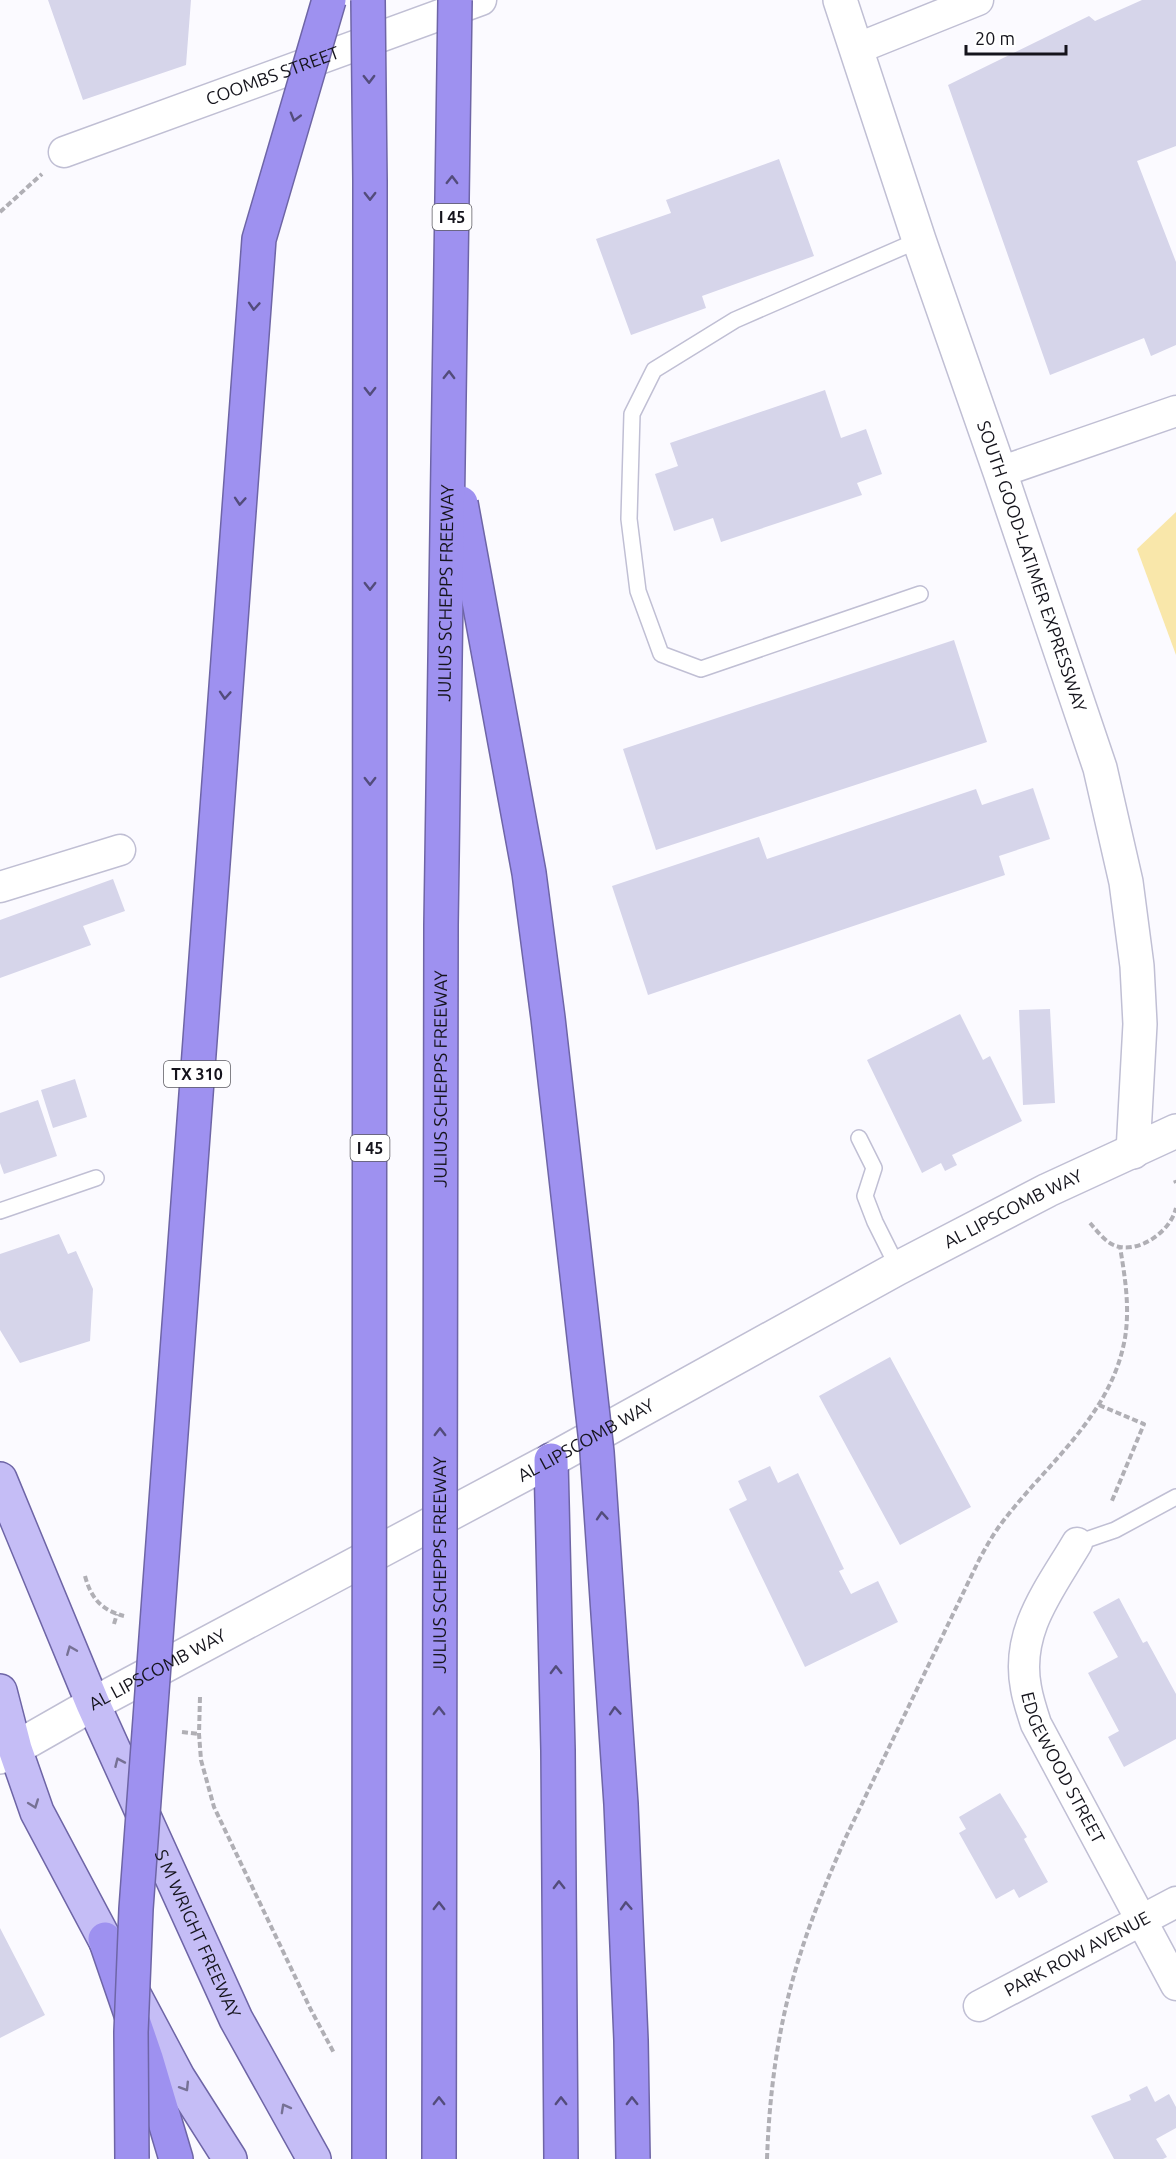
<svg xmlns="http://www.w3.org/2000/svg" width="1176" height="2159" viewBox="0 0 1176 2159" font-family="Ubuntu,sans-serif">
<rect width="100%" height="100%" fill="#fbfaff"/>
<!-- green -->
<path fill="#f9e7aa" d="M1176 512V655L1137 549Z"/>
<!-- building -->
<path fill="#d6d5ea" d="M48 0H191L186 65 83 100Z
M1142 0H1176V146L1137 161 1176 262V345L1151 356 1144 338 1050 375 948 85 1089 16 1095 21Z
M779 159 814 256 702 296 706 308 631 335 596 239 671 213 666 200Z
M825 390 841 438 866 429 882 474 857 483 862 495 721 542 713 518 674 531 655 474 678 466 670 443Z
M954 640 987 742 656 850 623 749Z
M1033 788 1050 839 999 856 1005 875 648 995 612 886 759 837 767 859 976 789 982 805Z
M113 879 125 911 83 926 91 945 0 978V920Z
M1050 1009 1055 1103 1023 1105 1019 1010Z
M960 1014 983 1060 990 1056 1022 1121 952 1155 957 1165 945 1171 941 1163 922 1173 867 1060Z
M75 1079 87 1117 53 1128 41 1090Z
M38 1100 57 1156 4 1174 0 1163V1113Z
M59 1234 68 1254 76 1251 93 1289 90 1341 20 1363 0 1330V1254Z
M890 1357 971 1507 900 1545 819 1396Z
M770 1466 778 1483 798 1473 844 1569 839 1571 851 1594 878 1581 898 1622 805 1667 729 1509 747 1500 738 1481Z
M1119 1598 1143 1643 1147 1641 1176 1694V1739L1124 1767 1108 1737 1119 1731 1088 1673 1118 1657 1093 1612Z
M1000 1793 1027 1837 1024 1839 1048 1882 1019 1898 1014 1889 996 1899 959 1833 966 1829 959 1817Z
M0 1928 45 2015 0 2038Z
M1147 2086 1155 2102 1169 2094 1176 2107V2128L1156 2139 1167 2157 1163 2159H1114L1091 2116 1131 2100 1129 2095Z"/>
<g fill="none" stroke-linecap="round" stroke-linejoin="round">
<!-- lane casing -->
<g stroke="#c0bfd4" stroke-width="18">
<path id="lane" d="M919 240 735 320 654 370 632 414 629 519 638 591 661 654 701 669 920 594
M859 1138 874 1168 865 1196 875 1222 898 1268
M0 1211 96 1178
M1077 1543 1115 1530 1176 1497"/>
</g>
<!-- street casing -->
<g stroke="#c0bfd4" stroke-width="33">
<g id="street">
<path d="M856 49 978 0"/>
<path id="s1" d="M64 152 481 0"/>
<path d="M1000 472 1176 411"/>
<path d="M0 887 120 850"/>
<path id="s2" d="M1077 1543C1050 1589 1015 1631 1026 1688 1028 1700 1032 1712 1036 1724L1176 1985"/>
<path id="s3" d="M979 2006 1176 1902"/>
</g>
</g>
<!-- secondary casing -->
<g stroke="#c0bfd4" stroke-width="36">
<g id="secondary">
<path id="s4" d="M840 0 919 240 1000 472 1100 768 1126 882 1137 966 1140 1024 1133 1152"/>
<path id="s5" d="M0 1757 93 1704 551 1460 898 1268 1048 1190 1176 1131"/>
</g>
</g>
<!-- primary casing -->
<g stroke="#6e65a6" stroke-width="36">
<g id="primary">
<path id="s6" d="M0 1479 93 1704 236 2019 314 2159"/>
<path d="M0 1691 15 1749 37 1812 178 2077 230 2159"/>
</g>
</g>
<!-- highway casing -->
<g stroke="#6e65a6" stroke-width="36">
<path id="highway" d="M551 1460 558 1750 561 2159
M105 1939 146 2058 176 2159"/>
</g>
<!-- path -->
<path stroke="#b0afb5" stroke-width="4" stroke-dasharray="6 3" stroke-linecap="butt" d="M0 212 42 174
M1175 1180 1176 1183
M1090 1223C1098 1232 1107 1245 1120 1247 1143 1251 1171 1230 1176 1208
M1099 1405 1144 1424 1111 1503
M85 1576C91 1598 101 1610 124 1616
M114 1624 117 1614
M200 1697 199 1734 201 1760 214 1807 311 2010 334 2053
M182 1732 199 1734
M767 2159C769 2101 776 2042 791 1986 804 1936 824 1887 845 1839L979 1560C985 1549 991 1538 998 1528 1043 1466 1111 1418 1125 1338 1130 1307 1125 1277 1120 1247"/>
<!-- lane -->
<use href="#lane" stroke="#fff" stroke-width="15"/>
<!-- street -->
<use href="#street" stroke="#fff" stroke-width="30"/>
<!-- secondary -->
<use href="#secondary" stroke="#fff" stroke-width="33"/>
<!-- primary -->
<use href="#primary" stroke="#c5bdf6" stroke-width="33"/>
<!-- highway -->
<use href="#highway" stroke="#9e91f0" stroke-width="33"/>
<!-- highway-bridge casing -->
<g stroke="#6e65a6" stroke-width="36" stroke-linecap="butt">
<g id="highway-bridge">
<path d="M368 0 370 181 369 2159"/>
<path d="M461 503 529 873 548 1018 597 1452 621 1804 631 2040 633 2159"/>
<path d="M132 2159 131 2032 136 1909 259 239 329 0"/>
<path id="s7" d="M439 2159 441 925 455 0"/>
</g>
</g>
<!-- highway-bridge -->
<use href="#highway-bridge" stroke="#9e91f0" stroke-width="33"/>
</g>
<!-- one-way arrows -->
<defs><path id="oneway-chevron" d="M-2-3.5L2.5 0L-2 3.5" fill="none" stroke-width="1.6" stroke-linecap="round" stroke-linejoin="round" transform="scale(1.5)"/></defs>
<g stroke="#534c7b">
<use href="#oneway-chevron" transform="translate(369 79) rotate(89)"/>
<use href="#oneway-chevron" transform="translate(295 117) rotate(106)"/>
<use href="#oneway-chevron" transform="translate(452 180) rotate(-89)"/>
<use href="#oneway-chevron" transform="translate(370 196) rotate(90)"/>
<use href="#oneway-chevron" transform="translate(254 306) rotate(94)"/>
<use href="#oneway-chevron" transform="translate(449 375) rotate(-89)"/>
<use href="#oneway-chevron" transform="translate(370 391) rotate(90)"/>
<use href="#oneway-chevron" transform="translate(240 501) rotate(94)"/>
<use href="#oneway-chevron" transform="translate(370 586) rotate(90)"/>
<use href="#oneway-chevron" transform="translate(225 695) rotate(94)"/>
<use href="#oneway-chevron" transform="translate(370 781) rotate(90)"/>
<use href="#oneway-chevron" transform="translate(440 1432) rotate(-90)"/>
<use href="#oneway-chevron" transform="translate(602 1516) rotate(-94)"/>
<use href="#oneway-chevron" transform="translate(556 1670) rotate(-91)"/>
<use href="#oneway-chevron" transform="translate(439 1711) rotate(-90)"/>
<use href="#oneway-chevron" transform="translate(615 1711) rotate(-94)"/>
<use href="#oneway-chevron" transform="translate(559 1885) rotate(-91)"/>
<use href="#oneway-chevron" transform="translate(439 1906) rotate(-90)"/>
<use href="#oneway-chevron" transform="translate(626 1906) rotate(-93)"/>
<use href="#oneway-chevron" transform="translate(439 2101) rotate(-90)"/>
<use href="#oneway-chevron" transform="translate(561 2101) rotate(-90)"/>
<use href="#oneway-chevron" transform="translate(632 2101) rotate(-91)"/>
</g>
<g stroke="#767194">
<use href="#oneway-chevron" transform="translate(71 1650) rotate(-112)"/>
<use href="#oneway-chevron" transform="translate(119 1762) rotate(-114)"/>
<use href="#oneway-chevron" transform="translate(34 1804) rotate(70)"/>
<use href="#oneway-chevron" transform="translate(185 2087) rotate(58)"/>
<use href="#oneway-chevron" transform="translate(285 2108) rotate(-119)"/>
</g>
<g text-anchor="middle" stroke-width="5" stroke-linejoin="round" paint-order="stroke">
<!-- shield labels -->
<g fill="#fff" stroke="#5b5a60" stroke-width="1.5">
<rect x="432.5" y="204" width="39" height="26" rx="4.5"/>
<rect x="164" y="1061" width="66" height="26" rx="4.5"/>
<rect x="350.5" y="1135" width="39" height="26" rx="4.5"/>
</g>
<g font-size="16" font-weight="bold" fill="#15141c">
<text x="452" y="223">I 45</text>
<text x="197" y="1080">TX 310</text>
<text x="370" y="1154">I 45</text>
</g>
<!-- street labels -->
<g font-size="18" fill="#15141c" stroke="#fff">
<text dy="6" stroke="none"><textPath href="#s1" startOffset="222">COOMBS STREET</textPath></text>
<text dy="6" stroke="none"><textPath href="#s4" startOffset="598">SOUTH GOOD-LATIMER EXPRESSWAY</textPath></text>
<text dy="6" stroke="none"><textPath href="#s7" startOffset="1566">JULIUS SCHEPPS FREEWAY</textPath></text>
<text dy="6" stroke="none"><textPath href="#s7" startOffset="1080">JULIUS SCHEPPS FREEWAY</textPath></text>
<text dy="6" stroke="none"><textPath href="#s5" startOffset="1152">AL LIPSCOMB WAY</textPath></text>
<text dy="6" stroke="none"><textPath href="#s5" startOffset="666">AL LIPSCOMB WAY</textPath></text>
<text dy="6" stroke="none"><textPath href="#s7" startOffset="594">JULIUS SCHEPPS FREEWAY</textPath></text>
<text dy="6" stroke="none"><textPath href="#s5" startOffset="180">AL LIPSCOMB WAY</textPath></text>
<text dy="6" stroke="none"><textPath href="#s2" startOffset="246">EDGEWOOD STREET</textPath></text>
<text dy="6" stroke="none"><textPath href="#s6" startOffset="496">S M WRIGHT FREEWAY</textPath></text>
<text dy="6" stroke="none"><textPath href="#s3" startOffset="111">PARK ROW AVENUE</textPath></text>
</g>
</g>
<!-- scale -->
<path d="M966 45v9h100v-9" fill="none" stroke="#15141c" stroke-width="3"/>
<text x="975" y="45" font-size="18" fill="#15141c" stroke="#ffffff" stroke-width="4.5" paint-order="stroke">20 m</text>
</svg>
